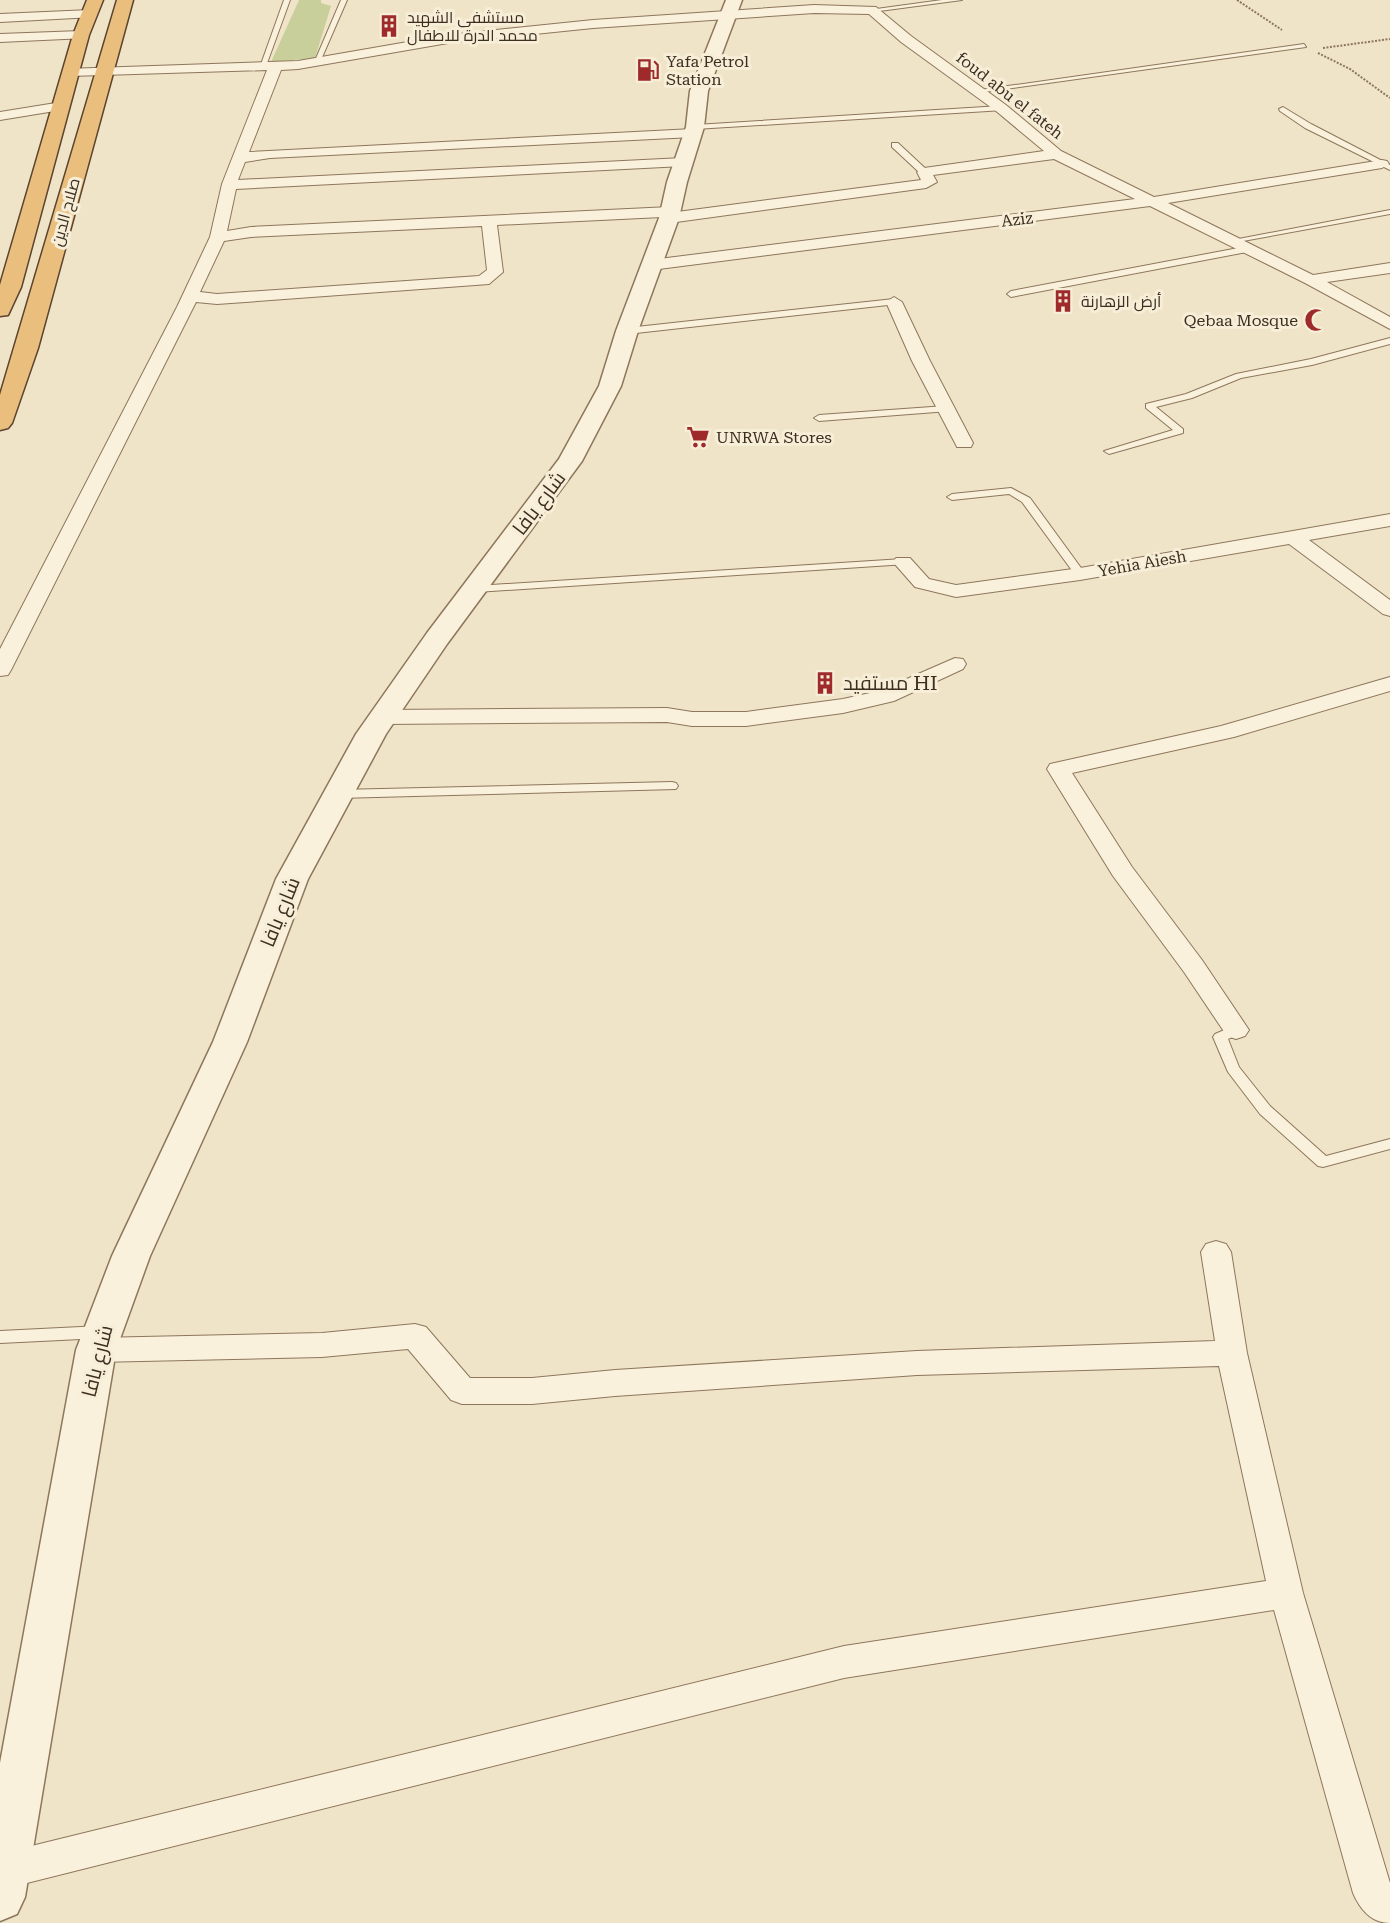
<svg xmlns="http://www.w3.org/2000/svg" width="1390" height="1923" viewBox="0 0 1390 1923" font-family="'Roboto Serif',Cairo,serif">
<rect width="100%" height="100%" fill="#f0e4c8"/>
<!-- green -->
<path fill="#c9cf9b" d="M299 0H321V3L331 6 315 58 271 62Z"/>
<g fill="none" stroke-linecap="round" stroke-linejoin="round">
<!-- service casing -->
<g stroke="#8d765c" stroke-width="2">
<path id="service" d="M284 0H290L266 66 260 67Z
M341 0H347L320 62 314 63Z
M942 0H962L872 12 869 10Z
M1304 44 1306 47 977 93 973 91Z
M1001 106H1004V110L695 129 691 127 695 125Z
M1283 107 1311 124 1390 165V170L1305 128 1280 111 1279 109Z
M892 143H898L927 170V174H921L892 147Z
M1390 210V214L1232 243 1228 241Z
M1249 246 1253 249 1252 251 1011 297 1007 294 1011 291Z
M894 299 897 300V304L627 334 623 331 627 328Z
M1390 338V344L1312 365 1241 378 1192 398 1156 407 1183 429V433L1109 454 1104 451 1173 430 1146 408V404L1186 394 1236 374 1311 359Z
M946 406 951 409 949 411 819 421 814 418 819 415Z
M1011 488 1030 498 1084 572V576H1076L1022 502 1009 494 952 500 947 497 952 494Z
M903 559 907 560V564L476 592 471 589 476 586Z
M672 782 676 783 678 786 676 789 338 798 332 794 338 790Z
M1236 1025 1243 1030 1241 1033 1228 1039 1239 1067 1270 1106 1326 1156 1390 1139V1149L1323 1167 1318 1166 1260 1114 1228 1072 1213 1037 1215 1034Z
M101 1326 107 1328 109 1332 107 1336 101 1338 0 1343V1331Z"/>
</g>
<!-- minor casing -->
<g stroke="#8d765c" stroke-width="2">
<path id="minor" d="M814 5 876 7 911 36 1006 105 1061 151 1154 197 1382 160 1387 161 1389 164 1382 168 1168 203 1313 275 1390 263V273L1327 282 1390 317V329L1305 283 1150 206 651 270 643 265 651 260 1135 199 1054 159 933 175 937 182 926 188 669 223 664 221 662 217 497 225 503 272 489 284 217 304 196 302 11 670 8 675 0 676V649L177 307 210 237 222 184 267 70 70 76 65 75 63 72 65 69 298 61 448 35 593 20ZM814 13 869 14 901 42 996 111 1044 151 924 168 917 172 921 180 677 212 675 209 670 207 251 227 227 231 236 189 683 166 690 162 683 158 238 180 245 162 270 158 693 137 700 133 693 129 249 152 281 70 298 69 448 43 593 28ZM482 226 487 270 479 276 217 294 200 292 224 241 251 237Z
M90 10 94 11 96 14 94 17 0 22V14Z
M81 31 86 32 87 35 86 38 0 42V34Z
M62 102 69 106 67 109 0 120V112Z
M894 297 902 302 930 361 973 443 971 447H957L955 443 912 361 886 302Z
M1390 514V526L1309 540 1390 600V616L1383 614 1289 544 1080 580 956 597 915 587 893 562 896 558H910L929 579 956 585 1080 568Z
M955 658 963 659 966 664 963 669 894 701 843 713 746 726H692L667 722 382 724 374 722 371 717 374 712 382 710 667 708 692 712H746L843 699 879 691Z
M1390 677V691L1234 737 1072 773 1132 867 1202 960 1249 1030 1245 1036 1236 1039 1227 1036 1184 972 1113 876 1047 769 1050 764 1221 726Z
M1216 1241 1226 1244 1231 1252 1247 1353 1303 1593 1390 1883V1923C1371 1923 1360 1909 1353 1893L1274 1610 844 1678 3 1889 0 1888V1854L3 1853 844 1646 1266 1581 1219 1366 917 1375 615 1396 532 1404H462L451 1400 408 1349 322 1357 96 1362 85 1359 81 1350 85 1341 96 1338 322 1333 415 1324 426 1327 470 1378H532L615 1370 917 1351 1215 1341 1201 1252 1206 1244Z"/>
</g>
<!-- tertiary casing -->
<g stroke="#8d765c" stroke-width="3">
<path id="tertiary" d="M726 0H742L708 91 704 127 687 182 679 218 638 331 621 386 582 461 447 644 386 734 308 879 247 1042 150 1256 116 1350 25 1897 17 1914 0 1921V1763L76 1350 112 1256 213 1042 276 879 356 734 427 633 559 459 599 386 616 331 659 218 667 182 686 127 690 91Z"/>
</g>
<!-- trunk casing -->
<g stroke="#5b4430" stroke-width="3">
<path id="trunk" d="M87 0H103L89 35 21 287 8 315 0 316V285L73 35Z
M117 0H133L38 348 12 423 8 428 0 430V395Z"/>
</g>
<!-- path -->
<path stroke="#8d765c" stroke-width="2" stroke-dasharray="2 1.5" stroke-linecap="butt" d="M1237 0 1282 30
M1323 48 1390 39
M1318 53 1350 69 1390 98"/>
<!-- service -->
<use href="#service" fill="#faf1dc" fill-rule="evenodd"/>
<!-- minor -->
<use href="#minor" fill="#faf1dc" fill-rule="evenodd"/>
<!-- tertiary -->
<use href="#tertiary" fill="#faf1dc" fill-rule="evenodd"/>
<!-- trunk -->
<use href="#trunk" fill="#eabe7c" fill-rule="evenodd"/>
</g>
<!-- icons -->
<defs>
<g id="building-bare" transform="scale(1.8)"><path d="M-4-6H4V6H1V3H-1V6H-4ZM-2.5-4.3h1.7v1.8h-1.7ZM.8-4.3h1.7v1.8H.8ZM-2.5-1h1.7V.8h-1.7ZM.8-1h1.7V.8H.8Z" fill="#9e2a2b" stroke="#f7eed8" stroke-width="2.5" paint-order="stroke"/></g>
<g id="fuel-bare" transform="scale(1.8)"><path d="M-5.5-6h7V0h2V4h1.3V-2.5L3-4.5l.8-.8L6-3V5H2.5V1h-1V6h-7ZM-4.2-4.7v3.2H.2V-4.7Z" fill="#9e2a2b" stroke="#f7eed8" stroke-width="2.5" paint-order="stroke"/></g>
<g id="mosque-bare" transform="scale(1.8)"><path d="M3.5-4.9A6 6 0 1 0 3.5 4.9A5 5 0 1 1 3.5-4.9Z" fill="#9e2a2b" stroke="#f7eed8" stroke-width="2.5" paint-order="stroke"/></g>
<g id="supermarket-bare" transform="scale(1.8)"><path d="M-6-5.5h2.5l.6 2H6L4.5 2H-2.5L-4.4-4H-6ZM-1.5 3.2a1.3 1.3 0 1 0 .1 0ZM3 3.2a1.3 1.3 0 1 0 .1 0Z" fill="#9e2a2b" stroke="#f7eed8" stroke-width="2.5" paint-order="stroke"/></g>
</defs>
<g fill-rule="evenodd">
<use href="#building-bare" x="389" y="26"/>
<use href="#fuel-bare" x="648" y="70"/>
<use href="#building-bare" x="1063" y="301"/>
<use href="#mosque-bare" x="1316" y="320"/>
<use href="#supermarket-bare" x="698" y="437"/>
<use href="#building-bare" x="825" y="683"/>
</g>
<g text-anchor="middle" stroke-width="6" stroke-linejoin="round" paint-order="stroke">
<!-- far-poi labels -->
<g font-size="16" fill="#3d2e20" stroke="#f7eed8" text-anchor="start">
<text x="407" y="23">مستشفى الشهيد<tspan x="407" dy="18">محمد الدرة للاطفال</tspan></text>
<text x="666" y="67">Yafa Petrol<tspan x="666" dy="18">Station</tspan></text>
<text x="1081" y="307">أرض الزهارنة</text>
<text x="1298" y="326" text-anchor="end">Qebaa Mosque</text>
<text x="716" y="443">UNRWA Stores</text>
</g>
<!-- far-street labels -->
<g font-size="16" fill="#3d2e20" stroke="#f7eed8">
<text transform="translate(1010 95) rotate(38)" y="6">foud abu el fateh</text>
<text transform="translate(65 212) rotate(-75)" y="6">صلاح الدين</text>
<text transform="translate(1017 219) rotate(-7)" y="6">Aziz</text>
<text transform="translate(1142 563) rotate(-10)" y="6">Yehia Aiesh</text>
</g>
<!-- street labels -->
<g font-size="20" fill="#3d2e20" stroke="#f7eed8">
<text transform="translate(539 503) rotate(-53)" y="7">شارع يافا</text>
<text transform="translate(280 912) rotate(-68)" y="7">شارع يافا</text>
<text transform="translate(97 1361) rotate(-76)" y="7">شارع يافا</text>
</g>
<!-- poi labels -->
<g font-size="20" fill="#3d2e20" stroke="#f7eed8" text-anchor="start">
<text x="843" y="690">مستفيد HI</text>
</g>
</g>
</svg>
